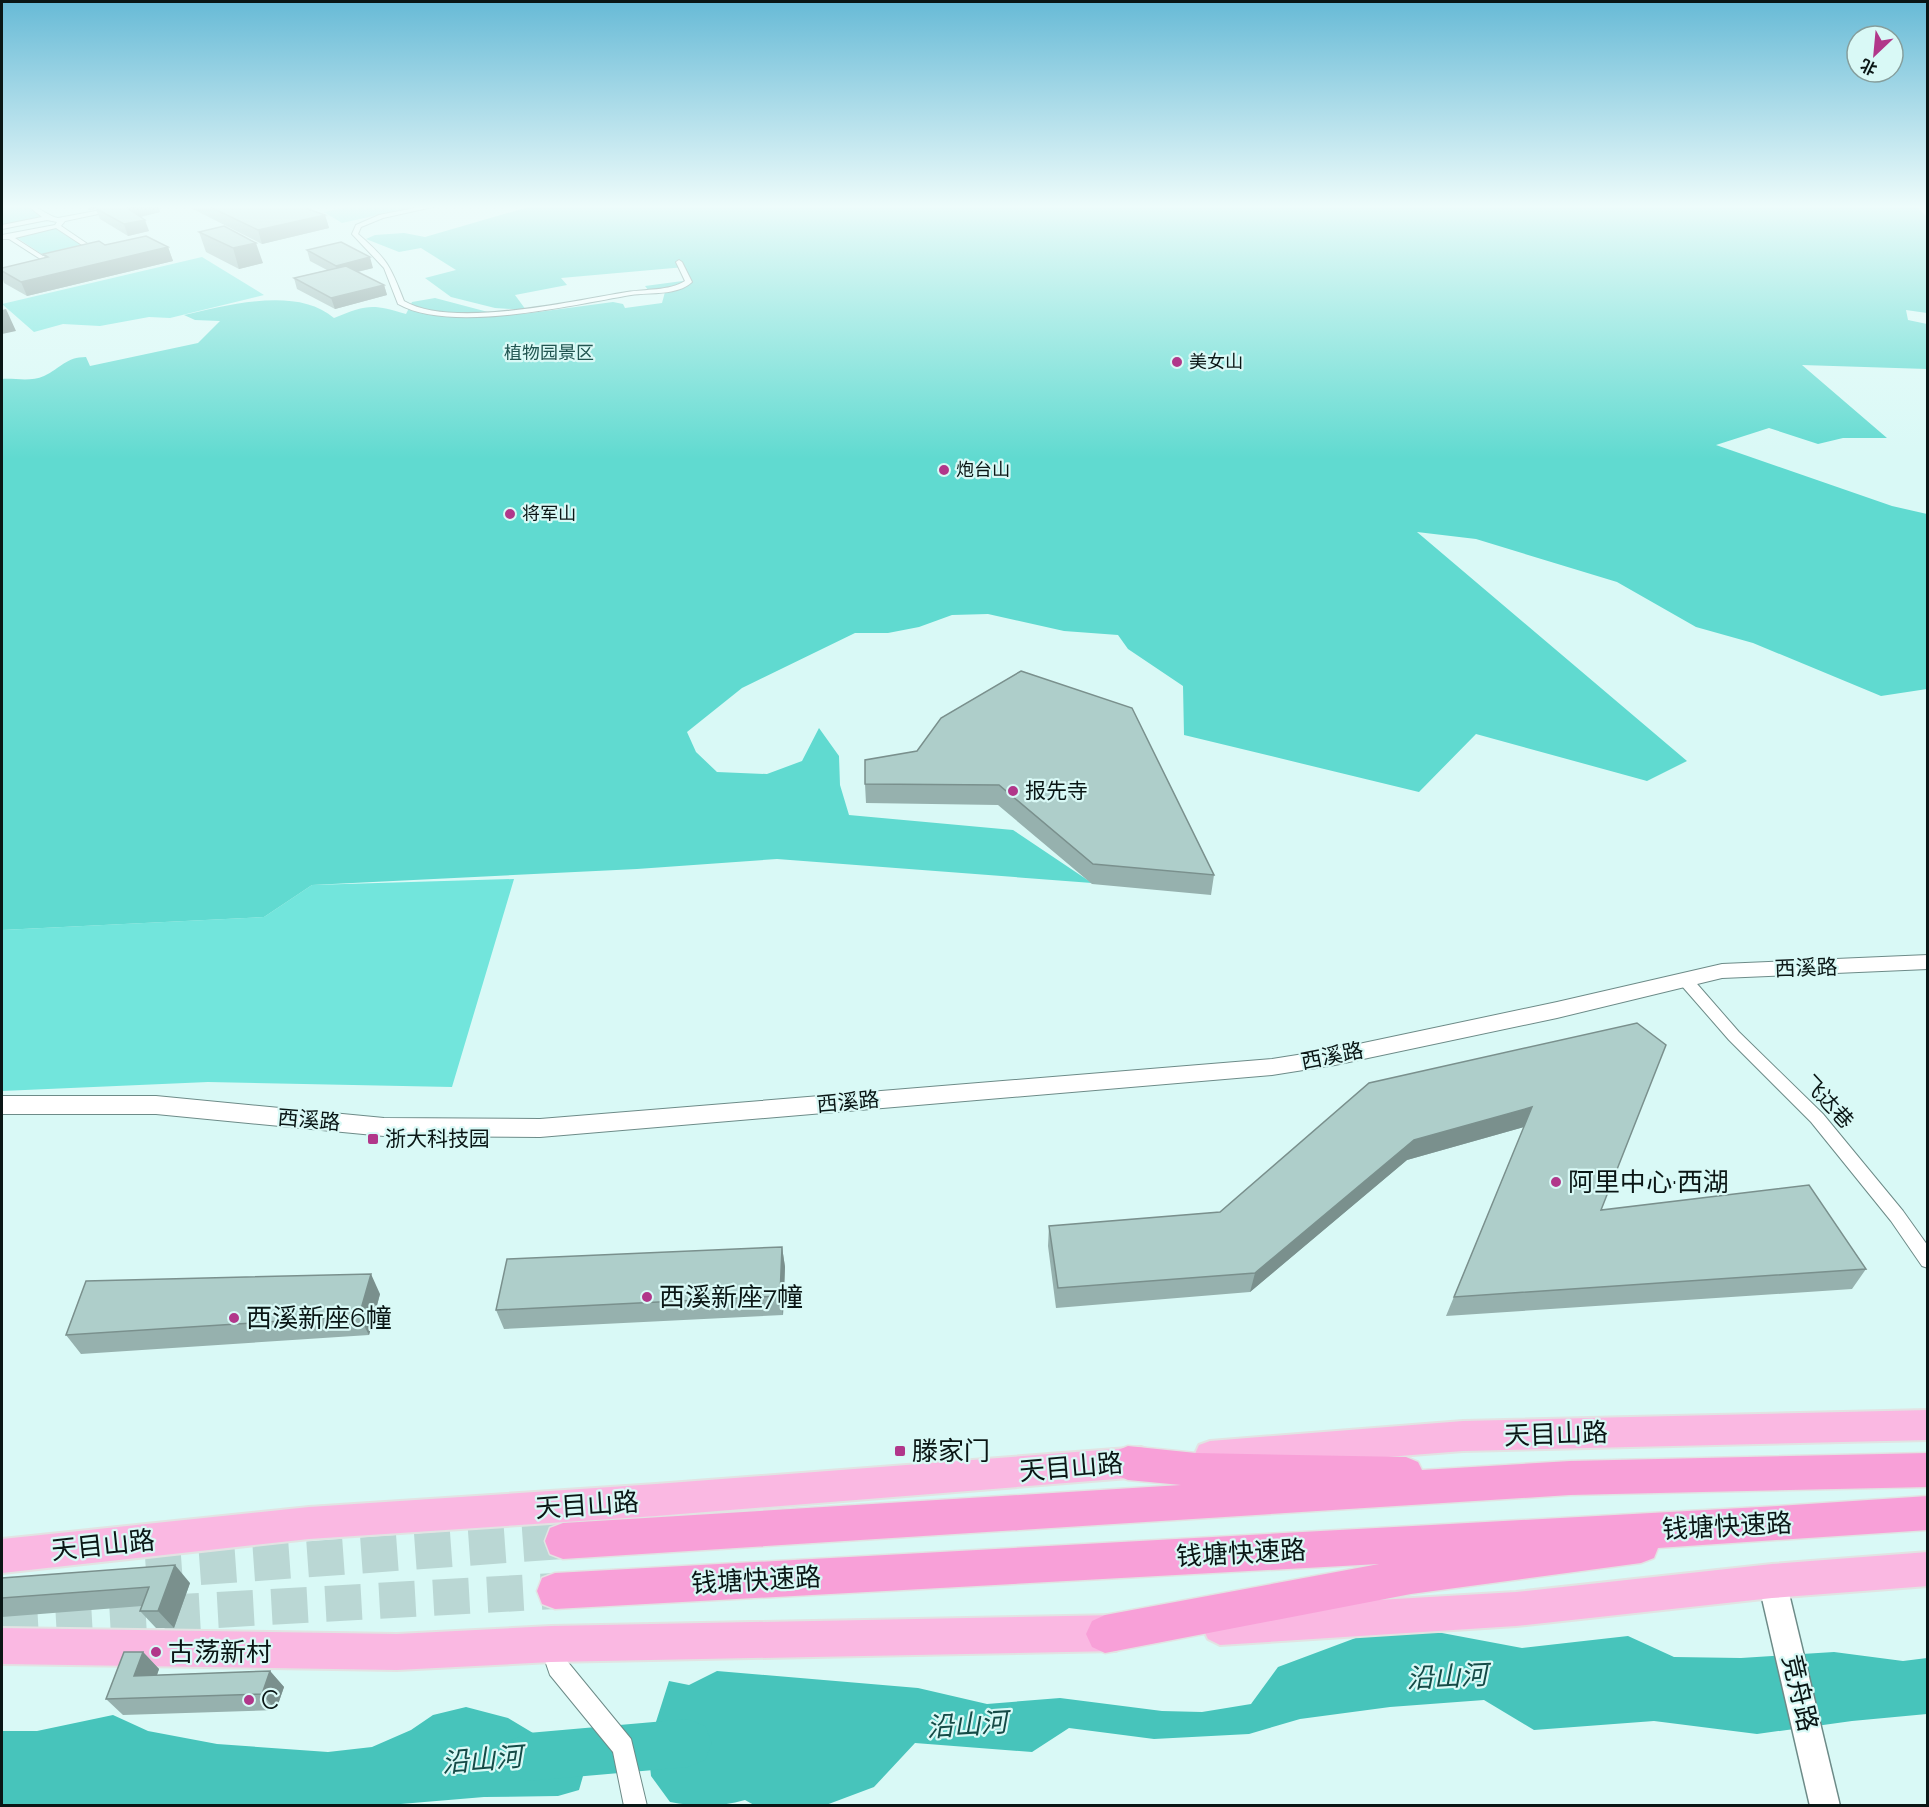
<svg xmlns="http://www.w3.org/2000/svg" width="1929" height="1807" viewBox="0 0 1929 1807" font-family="Raleway,'Noto Sans SC',sans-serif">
<rect width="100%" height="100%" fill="#d9f9f6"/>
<!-- green -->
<path fill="#72e5dc" d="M2 206H27L42 218 2 226Z
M351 206H417L342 223 324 212Z
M55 228 84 246 43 255 16 237Z
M202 257 264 295 170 318 149 317 100 326 63 324 34 332 2 304Z
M514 879 452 1087 208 1082 2 1091V930L264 917 312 885Z"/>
<!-- forest -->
<path fill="#60dad0" d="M532 206H1916L1927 217V313L1906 310 1908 320 1927 324V369L1802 365 1887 438H1843L1818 444 1769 428 1716 445 1892 506 1927 514V689L1881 696 1753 643 1696 627 1617 582 1476 539 1417 532 1687 761 1647 781 1476 734 1419 792 1184 735 1183 686 1128 649 1118 635 1064 631 988 614 952 615 919 627 888 633H855L742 688 687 732 696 752 717 772 767 774 802 761 819 728 839 756 840 785 849 815 1013 830 1092 883 777 859 637 869 312 885 264 917 2 930V379C15 378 31 382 44 376 61 368 66 357 86 357L90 366 198 343 220 321 195 320 184 315C228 305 297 286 334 318 367 304 373 304 406 314L412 302 435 298 488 312 523 314 613 302 623 304 625 308 662 303 665 292 649 291 645 286 690 280 685 267 561 278 567 285 515 295 526 310 495 308 451 297 425 278 456 270 421 248 399 252 366 239 375 235 404 233 425 237Z"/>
<!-- water -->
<path fill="#47c4bb" d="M1369 1633H1442L1522 1648 1628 1636 1674 1657 1741 1658 1834 1652 1903 1661 1927 1658V1714L1852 1721 1757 1734 1654 1721 1534 1730 1484 1700 1390 1707 1300 1719 1249 1734 1154 1739 1069 1728 1032 1752 915 1743 874 1787 826 1805H754L745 1800C721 1807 695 1807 670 1802L651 1776 648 1747 669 1681 689 1685 717 1671 918 1688 987 1704 1060 1698 1162 1711 1202 1712 1251 1704 1278 1667Z
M466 1707 508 1718 563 1751 583 1776 579 1790 558 1796 484 1797 377 1806 2 1805V1731H37L113 1715 148 1731 217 1744 328 1752 372 1747 411 1730 433 1715Z"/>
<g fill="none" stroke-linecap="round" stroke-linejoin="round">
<!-- river -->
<path fill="#47c4bb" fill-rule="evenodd" d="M688 1719 705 1726 712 1743 705 1760 688 1767 528 1781 511 1774 504 1757 511 1740 528 1733Z"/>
<!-- trunk-tunnel -->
<path stroke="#bad7d4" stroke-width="36" stroke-dasharray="36 18" stroke-linecap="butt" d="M146 1571 563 1541
M2 1622 555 1591"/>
<!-- minor casing -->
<g stroke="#6d8b88" stroke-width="2">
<path id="minor" d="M28 206C39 206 47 216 58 218L123 206H136L65 221 61 226 92 247V249H88L56 228 15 238 43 256 62 252 65 254 42 260 9 239H2V235L55 225 57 222 47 220 2 229V225L42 217Z
M424 206H437L383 218 361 227 358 234C387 259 390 265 404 301 452 329 572 301 627 292 645 289 669 291 685 281L676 262 679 260 682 262 692 282C677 296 650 292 631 295 572 305 451 334 398 304L384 268 352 234 356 225 379 215Z
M1686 976 1691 977 1739 1032 1823 1114 1903 1211 1928 1246V1268L1922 1266 1891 1221 1811 1122 1729 1040 1681 985 1679 981 1681 977Z
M551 1635 559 1638 567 1661 631 1739 647 1806H624L613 1752 550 1675 540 1646 543 1638Z"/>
</g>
<!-- tertiary casing -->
<g stroke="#6d8b88" stroke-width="3">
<path id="tertiary" d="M1772 1567 1782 1571 1786 1581 1840 1806H1810L1758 1581 1762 1571Z"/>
</g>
<!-- secondary casing -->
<g stroke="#6d8b88" stroke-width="2">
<path id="secondary" d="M1928 955V969L1722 978 1557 1018 1335 1065 1272 1075 540 1137 384 1136 156 1114H2V1096H156L384 1118 540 1119 1272 1059 1335 1049 1557 1002 1722 964Z"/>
</g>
<!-- primary casing -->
<g stroke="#e2e3e3" stroke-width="4">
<path id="primary" d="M1928 1410V1440L1463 1451 1210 1471 1199 1467 1194 1456 1199 1445 1210 1441 1463 1421Z
M1141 1447 1152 1451 1157 1462 1152 1473 1141 1477 656 1516 309 1539 2 1573V1539L309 1507 656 1484Z
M1928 1552V1586L1772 1598 1516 1626 1220 1645 1208 1639 1202 1627 1208 1615 1220 1609 1516 1592 1772 1564Z
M1116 1615 1128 1621 1134 1633 1128 1645 1116 1651 551 1662 397 1670 2 1664V1628L397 1634 551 1626Z"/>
</g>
<!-- trunk casing -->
<g stroke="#e2e3e3" stroke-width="3">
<path id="trunk" d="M1128 1446 1196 1453 1406 1457 1418 1462 1422 1470 1570 1461 1928 1453V1487L1570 1495 563 1559 550 1554 545 1541 550 1528 563 1523 1181 1485 1128 1480 1116 1475 1111 1463 1116 1451Z
M1928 1496V1530L1658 1548 1654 1558 1641 1563 1411 1594 1105 1653 1092 1647 1086 1634 1092 1621 1105 1615 1379 1564 555 1609 542 1604 537 1591 542 1578 555 1573 1778 1506Z"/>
</g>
<!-- minor -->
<use href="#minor" fill="#fff" fill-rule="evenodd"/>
<!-- tertiary -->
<use href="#tertiary" fill="#fff" fill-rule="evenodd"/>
<!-- secondary -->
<use href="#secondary" fill="#fff" fill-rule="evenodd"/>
<!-- primary -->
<use href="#primary" fill="#fab8e2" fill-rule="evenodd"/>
<!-- trunk -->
<use href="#trunk" fill="#f8a0d8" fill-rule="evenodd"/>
</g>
<!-- wall -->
<path fill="#96b1ae" d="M83 206H158L160 212 141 217 149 231 128 236 100 219 96 209 89 210Z
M187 206H300L325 215 329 228 262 244Z
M199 232 263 263 239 269 206 252Z
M105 245 168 247 173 261 27 296 4 283 2 276V268L45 258 43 254Z
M307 250 373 268 358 272 384 285 387 295 335 309 297 289 294 278 327 270 310 261Z
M917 751 1214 875 1211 895 1092 884 998 805 866 803 865 784Z
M1637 1023 1601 1210 1866 1269 1852 1289 1446 1316 1524 1127 1407 1160 1250 1292 1056 1308 1048 1246 1049 1226 1220 1212Z
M782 1247 785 1267 783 1315 504 1329 496 1310Z
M380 1294 369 1335 81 1354 66 1335Z
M2 1578 190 1583 174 1628H156L140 1611 142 1606 2 1617Z
M143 1652 159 1669 157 1675 270 1671 284 1687 276 1710 123 1715 106 1699Z"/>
<!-- shaded-wall -->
<path fill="#7a908d" d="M88 206H95L96 209 89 210Z
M133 206H158L160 212 131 219 126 207Z
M325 215 329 228 262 244 258 230Z
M145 220 149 231 128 236 124 224Z
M256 243 263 263 239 269 233 248Z
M168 247 173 261 27 296 21 282Z
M370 257 373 268 339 276 336 266Z
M384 285 387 295 335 309 331 298Z
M6 309 16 331 2 334V310Z
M1532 1107 1524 1127 1407 1160 1250 1292 1255 1273 1414 1140Z
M782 1247 785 1267 783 1315 780 1296Z
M371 1274 380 1294 369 1335 359 1316Z
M175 1565 190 1583 174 1628 158 1611Z
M143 1652 159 1669 151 1692 134 1676Z
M270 1671 284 1687 276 1710 262 1694Z"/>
<!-- building -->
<path fill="#aececa" stroke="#7a908d" stroke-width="1.5" d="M97 206H133L126 207 145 220 124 224 95 208 99 207Z
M208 206H300L325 215 258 230Z
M224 226 256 243 233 248 199 232Z
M146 236 168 247 21 282 2 271V268L48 257 43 254 99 241 105 245Z
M341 242 370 257 336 266 307 250Z
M346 266 384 285 331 298 294 278Z
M1021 671 1132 708 1214 875 1093 864 999 785 865 784V760L917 751 941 718Z
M1637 1023 1666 1045 1601 1210 1809 1185 1866 1269 1454 1297 1532 1107 1414 1140 1255 1273 1058 1288 1049 1226 1220 1212 1369 1083Z
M782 1247 780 1296 496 1310 507 1259Z
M371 1274 359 1316 66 1335 86 1281Z
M175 1565 158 1611H140L149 1587 2 1598V1578Z
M124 1652H143L134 1676 270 1671 262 1694 106 1699Z"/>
<!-- sky -->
<linearGradient id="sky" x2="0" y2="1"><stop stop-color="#67bad6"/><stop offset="0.45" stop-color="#eefcfb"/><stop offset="1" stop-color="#eefcfb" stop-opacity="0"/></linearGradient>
<rect width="1929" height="459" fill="url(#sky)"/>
<!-- markers -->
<g fill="#b1378a" stroke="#d9f9f6" stroke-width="2">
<circle cx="1177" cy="362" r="6"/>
<circle cx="944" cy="470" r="6"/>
<circle cx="510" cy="514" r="6"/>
<circle cx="1013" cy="791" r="6"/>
<rect x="367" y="1133" width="12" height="12" rx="3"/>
<circle cx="1556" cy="1182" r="6"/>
<circle cx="647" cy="1297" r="6"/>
<circle cx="234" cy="1318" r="6"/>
<rect x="894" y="1445" width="12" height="12" rx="3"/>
<circle cx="156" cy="1652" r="6"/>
<circle cx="249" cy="1700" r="6"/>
</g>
<g text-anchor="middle" stroke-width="4.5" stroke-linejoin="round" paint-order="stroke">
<!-- far-park labels -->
<g font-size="18" fill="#215551" stroke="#d9f9f6">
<text x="549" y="359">植物园景区</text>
</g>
<!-- far-poi labels -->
<g font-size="18" fill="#0a1615" stroke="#d9f9f6" text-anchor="start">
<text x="1189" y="368">美女山</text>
<text x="956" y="476">炮台山</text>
<text x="522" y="520">将军山</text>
</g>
<!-- poi labels -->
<g font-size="21" fill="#0a1615" stroke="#d9f9f6" text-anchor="start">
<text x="1025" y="798">报先寺</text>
<text x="385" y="1146">浙大科技园</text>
</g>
<!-- street labels -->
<g font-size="21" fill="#0a1615" stroke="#d9f9f6">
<text transform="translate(1806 968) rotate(-2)" y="7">西溪路</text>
<text transform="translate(1332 1056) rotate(-11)" y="7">西溪路</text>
<text transform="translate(848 1102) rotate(-5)" y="7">西溪路</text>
<text transform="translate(1828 1102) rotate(47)" y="7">飞达巷</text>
<text transform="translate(309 1120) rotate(5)" y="7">西溪路</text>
</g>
<!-- near-poi labels -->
<g font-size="26" fill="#0a1615" stroke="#d9f9f6" text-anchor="start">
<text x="1568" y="1191">阿里中心·西湖</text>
<text x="659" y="1306">西溪新座7幢</text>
<text x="246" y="1327">西溪新座6幢</text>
<text x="912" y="1460">滕家门</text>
<text x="168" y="1661">古荡新村</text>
<text x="261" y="1709">C</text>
</g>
<!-- near-street labels -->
<g font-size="26" fill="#0a1615" stroke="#d9f9f6">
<text transform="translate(1556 1434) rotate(-2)" y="9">天目山路</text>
<text transform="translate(1071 1467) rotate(-5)" y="9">天目山路</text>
<text transform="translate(587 1505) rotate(-4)" y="9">天目山路</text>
<text transform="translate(1727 1526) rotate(-3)" y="9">钱塘快速路</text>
<text transform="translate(103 1545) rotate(-6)" y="9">天目山路</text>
<text transform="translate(1241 1553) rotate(-3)" y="9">钱塘快速路</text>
<text transform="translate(756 1580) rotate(-3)" y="9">钱塘快速路</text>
<text transform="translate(1800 1693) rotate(77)" y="9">竞舟路</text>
</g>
<!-- near-water labels -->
<g font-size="27" font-style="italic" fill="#144a46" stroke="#d9f9f6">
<text transform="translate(1447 1677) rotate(-3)" y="9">沿山河</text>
<text transform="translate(967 1725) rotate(-4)" y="9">沿山河</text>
<text transform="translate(482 1760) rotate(-5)" y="9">沿山河</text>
</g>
</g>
<!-- border -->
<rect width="1929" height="1807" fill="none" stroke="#0a1615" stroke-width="6"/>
<!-- north arrow -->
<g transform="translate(1875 54) rotate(206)"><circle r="28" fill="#d9f9f6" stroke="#869e9c" stroke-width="1.5"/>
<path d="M0-4.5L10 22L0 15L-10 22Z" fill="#b1378a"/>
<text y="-9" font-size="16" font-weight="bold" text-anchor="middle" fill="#0a1615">北</text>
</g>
</svg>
